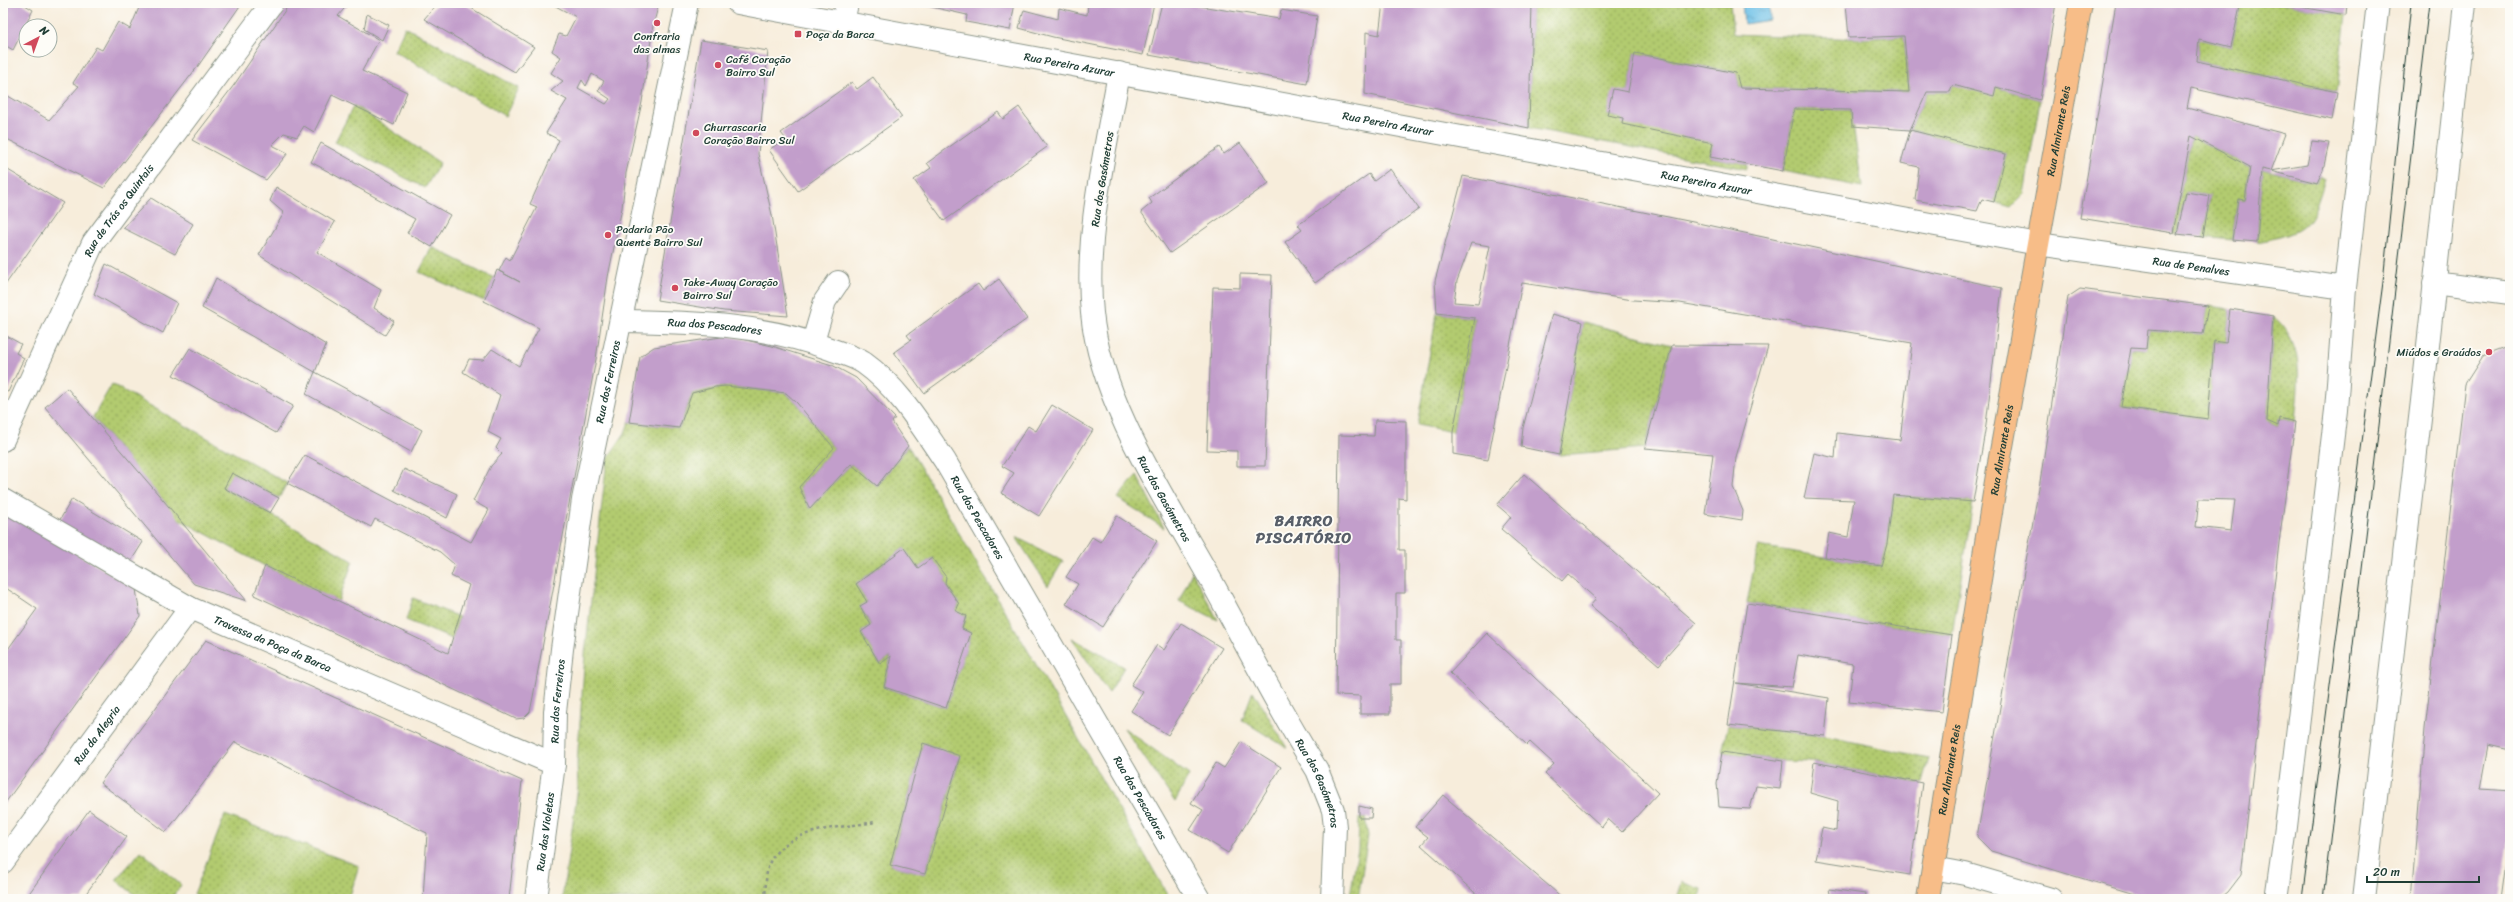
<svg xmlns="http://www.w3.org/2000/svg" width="2513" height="902" viewBox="0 0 2513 902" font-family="Sriracha,sans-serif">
<defs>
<pattern id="green-dots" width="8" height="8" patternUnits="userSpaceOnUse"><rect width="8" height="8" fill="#b2cb70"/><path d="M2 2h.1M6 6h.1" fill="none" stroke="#90a65d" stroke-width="1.8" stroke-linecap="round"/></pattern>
<pattern id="water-ripples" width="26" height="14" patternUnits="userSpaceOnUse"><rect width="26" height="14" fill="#6abfe7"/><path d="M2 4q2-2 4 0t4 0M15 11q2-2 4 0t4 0" fill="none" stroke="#579cbc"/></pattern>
</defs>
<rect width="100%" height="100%" fill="#fdfcf7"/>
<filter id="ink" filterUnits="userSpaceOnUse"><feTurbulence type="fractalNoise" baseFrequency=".025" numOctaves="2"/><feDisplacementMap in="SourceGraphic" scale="8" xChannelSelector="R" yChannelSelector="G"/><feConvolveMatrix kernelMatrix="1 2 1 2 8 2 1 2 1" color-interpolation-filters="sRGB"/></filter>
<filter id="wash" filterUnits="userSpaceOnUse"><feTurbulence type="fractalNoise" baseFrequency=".012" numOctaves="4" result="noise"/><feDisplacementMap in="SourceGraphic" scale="16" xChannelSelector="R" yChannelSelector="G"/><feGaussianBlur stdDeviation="0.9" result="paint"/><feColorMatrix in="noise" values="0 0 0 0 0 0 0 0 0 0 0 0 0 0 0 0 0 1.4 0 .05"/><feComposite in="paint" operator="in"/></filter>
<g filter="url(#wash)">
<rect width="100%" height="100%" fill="#f7eddb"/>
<!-- green -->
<path fill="url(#green-dots)" stroke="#688452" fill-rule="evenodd" d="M1532 3H1730L1733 34 1860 39 1904 36 1909 92 1740 88 1736 73 1635 53 1628 92 1607 115 1713 143 1710 157 1747 164V169L1529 128Z
M2215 3H2280L2346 15 2337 92 2197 61 2199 39 2231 47 2240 7Z
M405 27 519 88 505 116 394 51Z
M1953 85 1996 87 2040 100 2024 194 2011 207 1994 202 2006 154 1910 130 1927 92H1950Z
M354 105 440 163 425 188 335 142Z
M1794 109 1851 110 1862 187 1783 171Z
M2191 136 2250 167 2245 200 2238 199 2232 240 2203 237 2210 196 2186 192 2177 234 2173 233Z
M2262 169 2317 183 2320 176 2325 179C2310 228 2308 232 2257 242Z
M432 247 494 278 484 301 419 272Z
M2208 306 2230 309 2226 343 2214 341 2208 419 2121 407 2131 348 2146 349 2148 330 2203 334Z
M1437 313 1475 318 1453 432 1417 425Z
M2273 316C2307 345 2298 382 2295 422L2279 418 2278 426 2267 421Z
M1583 322 1672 345 1645 448 1559 455Z
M112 384 287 483 279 498 233 473 224 488 353 561 338 602 265 566 177 518 93 417Z
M726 386 786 393 797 403 834 448 799 487 810 509 851 464 877 486 908 446 1041 673 1170 899H562L578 787 577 763 585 654 607 459 625 433 629 422 679 428 692 394ZM904 548 918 568 932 558 946 577 945 583 959 604 956 611 966 616 962 629 971 633 946 708 884 687 891 656 880 664 861 632 871 625 860 607 867 602 856 584ZM923 743 960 757 925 874 890 865Z
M1137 475 1164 528 1118 498Z
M1893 495 1973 502 1952 635 1747 603 1758 546 1881 566 1887 544Z
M1016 537 1063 561 1048 586Z
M1192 572 1218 620 1179 601Z
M413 598 459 617 452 639 406 620Z
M1072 638 1124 667 1109 693Z
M1253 691 1287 748 1242 720Z
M1728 725 1825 736 1929 758 1922 783 1814 762 1783 761 1722 752Z
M1124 728 1189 775 1175 802Z
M225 815 359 866 349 899H208L194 894Z
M1359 818H1365L1368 836 1358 899 1350 895 1358 849Z
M141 851 181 885 171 899H140L116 880Z
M1682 882 1702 889 1700 899H1677Z"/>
<!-- water -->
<path fill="url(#water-ripples)" stroke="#447e8e" d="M1742 3H1769L1770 20 1744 24Z"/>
<g id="blocks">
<!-- building -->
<path fill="#c29ecb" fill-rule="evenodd" d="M3 3H22L33 10 13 50 3 44Z
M141 3H242L198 66 104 188 3 137V93L49 120 79 86 73 83 96 47 102 50 118 22 130 29Z
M290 3H349L338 16 379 40 362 71 407 92 394 125 332 95 314 132 304 126 297 137 284 133 272 145 288 153 266 180 192 140 234 85Z
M438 3H463L534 47 515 72 424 19Z
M550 3H659L653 26 642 102 626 173 622 208 608 277 596 359 533 697 530 712 524 718 516 719 254 595 265 566 448 653 469 585 451 576 455 565 440 552 375 519 371 527 287 483 305 455 471 542 489 510 473 501 491 466 502 454 496 448 501 439 488 432 500 395 463 372 469 359 483 360 492 349 519 366 539 328 484 301 497 270 520 282 499 271 506 257 510 260 537 207 530 204 559 140 546 133 567 100 551 91 563 81 551 73 561 57 552 51 559 34 566 36 576 17ZM592 74 604 81 598 91 610 99 606 104 578 88 582 80 586 86Z
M914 3H1015L1010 30 966 22 967 15Z
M1088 3H1154L1143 55 1053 37 1019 28 1024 10 1058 19 1059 8 1087 15Z
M1162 3H1194V5L1279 19 1281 10 1317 16 1307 84 1149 55Z
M1383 3H1532L1529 128 1365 94 1366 32 1379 35Z
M1846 3H2056L2040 100 1996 87 1994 96 1953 85 1950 92H1927L1910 130 1852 126 1851 110 1794 109 1783 171 1710 157 1713 143 1622 124 1623 118 1607 115 1613 89 1628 92 1635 53 1736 73 1740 88 1909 92 1904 36 1849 38Z
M2116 3H2215L2240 7 2231 47 2199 39 2197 61 2337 92 2332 120 2191 88 2187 108 2285 134 2271 171 2262 169 2257 242 2232 240 2238 199 2245 200 2250 167 2191 136 2173 233 2080 218Z
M2284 3H2347L2346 15 2284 4Z
M367 14 389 25 382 40 364 29Z
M701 40 768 51 758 154 772 215 788 316 724 311 657 300Z
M873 77 902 117 798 191 769 150 785 138 781 133 852 82 857 89Z
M1019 107 1047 147 944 221 914 180 931 168 927 163 998 112 1003 119Z
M1910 130 2006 154 1994 202 1982 199 1977 211 1915 200 1919 167 1901 163Z
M2312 141 2329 143 2323 170 2317 183 2271 171 2307 165Z
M321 143 450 215 432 247 407 233 415 219 311 162Z
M1240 143 1269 183 1170 253 1141 212 1152 203 1149 198 1219 147 1224 154Z
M3 167 63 203 3 288Z
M1390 169 1419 209 1315 283 1285 242 1302 230 1298 225 1369 174 1374 181Z
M1463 176 1693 222 2002 288 1986 425 1973 502 1893 495 1887 544 1881 566 1825 557 1829 533 1848 537 1854 500 1804 498 1814 453 1835 458 1837 433 1900 440 1912 343 1680 303 1633 300 1522 283 1488 460 1453 454V432L1475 318 1437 313 1435 281ZM1471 243 1490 246 1478 304 1454 302 1457 281Z
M276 187 335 222 317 252 381 290 374 308 394 321 385 335 259 255 284 213 270 201Z
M2186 192 2210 196 2203 237 2177 234Z
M151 198 193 224 175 254 123 228Z
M106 264 177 303 163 333 94 294Z
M1240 274 1272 275 1265 466H1237V451L1207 450 1213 287 1240 288Z
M216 278 326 345 315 372 202 308Z
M999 279 1027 319 924 393 894 352 911 340 907 335 978 284 983 291Z
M2080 289 2208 306 2203 334 2148 330 2146 349 2131 348 2121 407 2208 419 2214 341 2226 343 2230 309 2273 316 2267 421 2278 426 2279 418 2295 422 2279 543 2241 875 2228 892 2219 899H2151L1991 851 1977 837 2040 482 2068 297ZM2199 499 2235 500 2231 531 2196 527Z
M1552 314 1583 322 1559 455 1521 447 1523 428Z
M3 334 21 344 16 353 24 358 8 392 3 390Z
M728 336 772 346 832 365 856 378 895 418 892 422 908 446 877 486 851 464 810 509 799 487 834 448 797 403 786 393 726 386 715 387 692 393 679 428 629 422 640 357 645 353 654 347Z
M1672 345 1768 346 1736 457 1733 487 1743 511 1742 520 1705 514 1713 454 1645 448Z
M2510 346V750L2488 745 2480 789 2510 791V824L2500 899H2411L2425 729 2465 384 2483 356Z
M190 348 293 406 276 433 173 375Z
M315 372 422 430 411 452 306 394Z
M67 388 164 501 247 601 194 584 176 563 45 407Z
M1052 405 1093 430 1039 516 1001 493 1014 473 1002 466 1028 426 1036 431Z
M1375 420 1406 421V499L1399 498V550H1405V593H1396V640H1401V684H1390V714H1360V696L1336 695 1339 435 1374 436Z
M404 469 457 494 447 518 394 490Z
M232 473 279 498 270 513 224 488Z
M1524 474 1696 623 1659 665 1590 606 1596 599 1568 574 1562 581 1501 529 1511 517 1497 505Z
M72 499 143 542 128 566 58 523Z
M3 510 136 589 140 616 3 806V656L37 609 3 586Z
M1117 516 1157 541 1103 627 1066 604 1078 584 1066 577 1092 537 1100 542Z
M904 548 918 568 932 558 946 577 945 583 959 604 956 611 966 616 962 629 971 633 946 708 884 687 891 656 880 664 861 632 871 625 860 606 867 602 856 584Z
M1747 603 1952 635 1942 712 1849 702 1853 664 1798 655 1792 687 1736 683 1829 698 1825 736 1728 725Z
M1181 623 1222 648 1168 735 1131 711 1143 692 1131 685 1157 645 1164 650Z
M1487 633 1658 793 1622 832 1608 819 1602 827 1545 774 1554 764 1530 742 1527 745 1450 673Z
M206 640 522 781 509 899H423L427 833 235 742 166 832 100 783Z
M1241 742 1281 767 1228 853 1190 830 1203 810 1191 803 1216 763 1224 768Z
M923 743 960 756 925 874 890 865Z
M1722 752 1783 761 1780 789 1756 786 1750 809 1719 807 1717 783Z
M1814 762 1922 783 1910 875 1816 860 1822 828 1836 831 1838 801 1810 793Z
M1443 795 1564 899H1493L1488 895 1482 899 1421 845 1428 837 1415 827Z
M1359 806 1372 809 1371 818H1359Z
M89 810 127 837 82 899H25Z
M1829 889 1865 894 1864 899H1831Z"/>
</g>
</g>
<g filter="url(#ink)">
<use href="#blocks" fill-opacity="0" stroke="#8b9588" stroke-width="1"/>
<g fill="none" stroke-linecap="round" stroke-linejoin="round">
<!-- minor casing -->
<g stroke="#8b9588" stroke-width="24">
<g id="minor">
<path id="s1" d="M738 3 2038 244 2345 288"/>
<path d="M843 23 847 3"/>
<path id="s2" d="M1119 73C1106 149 1084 235 1092 313 1101 406 1169 504 1213 584 1247 646 1279 710 1317 770L1333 810 1335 827 1332 899"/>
<path d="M2434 283 2510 293"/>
<path id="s3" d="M621 321C693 322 763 324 830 349 841 353 855 357 864 363 899 388 921 426 945 461L1199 899"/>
<path d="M813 342 825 301 838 282"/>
<path id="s4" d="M3 440 93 243 272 3"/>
<path id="s5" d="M3 500 190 608 554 764"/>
<path id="s6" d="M3 862 190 608"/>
<path d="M1933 868 1965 874 2051 899"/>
<path id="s7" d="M536 899 554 764 555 712 562 649 583 500 687 3"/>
<path d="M2276 899 2285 835 2336 410 2345 288 2378 3"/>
<path d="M2364 899 2422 401 2465 3"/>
</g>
</g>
<!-- major casing -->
<g stroke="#8b9588" stroke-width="24">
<g id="major">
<path id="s8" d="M1928 899 1999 463 2081 3"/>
</g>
</g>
<!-- path -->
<path stroke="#8b9588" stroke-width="2.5" stroke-dasharray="3 3" stroke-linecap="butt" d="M765 899C766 887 765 871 771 860 790 827 842 828 875 822"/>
<!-- minor -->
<use href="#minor" stroke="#fff" stroke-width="22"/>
<!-- major -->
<use href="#major" stroke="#f7bd88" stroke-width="22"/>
<!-- tram -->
<path stroke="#1f3d34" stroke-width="1" d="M2302 899 2383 282 2411 3
M2323 899 2429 3"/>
</g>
</g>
<!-- markers -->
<g fill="#d1495b" stroke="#fdfcf7" stroke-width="1.5">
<circle cx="657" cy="23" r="4"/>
<rect x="794" y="30" width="8" height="8" rx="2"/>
<circle cx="718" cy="65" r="4"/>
<circle cx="696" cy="133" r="4"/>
<circle cx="608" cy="235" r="4"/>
<circle cx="675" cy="288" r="4"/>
<circle cx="2489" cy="352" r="4"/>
</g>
<g text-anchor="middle" stroke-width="3.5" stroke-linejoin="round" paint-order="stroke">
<!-- poi labels -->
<g font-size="11" fill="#1f3d34" stroke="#fdfcf7" text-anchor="start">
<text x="806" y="38">Poça da Barca</text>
<text x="657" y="40" text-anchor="middle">Confraria<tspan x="657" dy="13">das almas</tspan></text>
<text x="726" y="63">Café Coração<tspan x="726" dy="13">Bairro Sul</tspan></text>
<text x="704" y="131">Churrascaria<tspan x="704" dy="13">Coração Bairro Sul</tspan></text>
<text x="616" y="233">Padaria Pão<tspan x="616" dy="13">Quente Bairro Sul</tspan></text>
<text x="683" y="286">Take-Away Coração<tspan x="683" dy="13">Bairro Sul</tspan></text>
<text x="2481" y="356" text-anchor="end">Miúdos e Graúdos</text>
</g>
<!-- street labels -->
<g font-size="11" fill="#1f3d34" stroke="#fdfcf7">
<text dy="4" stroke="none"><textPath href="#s1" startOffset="337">Rua Pereira Azurar</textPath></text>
<text dy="4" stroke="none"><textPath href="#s1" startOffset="661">Rua Pereira Azurar</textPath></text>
<text dy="4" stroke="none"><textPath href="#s8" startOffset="779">Rua Almirante Reis</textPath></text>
<text transform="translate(1102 179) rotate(-81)" y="4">Rua dos Gasómetros</text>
<text dy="4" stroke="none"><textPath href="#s1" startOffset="985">Rua Pereira Azurar</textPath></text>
<text dy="4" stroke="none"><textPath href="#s4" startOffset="258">Rua de Trás os Quintais</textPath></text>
<text dy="4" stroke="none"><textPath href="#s1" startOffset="1477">Rua de Penalves</textPath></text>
<text dy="4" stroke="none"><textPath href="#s3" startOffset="94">Rua dos Pescadores</textPath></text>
<text dy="4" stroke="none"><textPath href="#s7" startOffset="523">Rua dos Ferreiros</textPath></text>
<text dy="4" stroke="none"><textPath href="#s8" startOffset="455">Rua Almirante Reis</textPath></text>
<text dy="4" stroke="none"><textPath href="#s2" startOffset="443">Rua dos Gasómetros</textPath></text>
<text dy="4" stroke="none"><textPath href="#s3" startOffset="442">Rua dos Pescadores</textPath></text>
<text dy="4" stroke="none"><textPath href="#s5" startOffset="306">Travessa da Poça da Barca</textPath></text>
<text dy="4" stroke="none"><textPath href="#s7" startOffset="199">Rua dos Ferreiros</textPath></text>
<text dy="4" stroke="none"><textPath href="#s6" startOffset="158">Rua da Alegria</textPath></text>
<text dy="4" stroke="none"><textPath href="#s8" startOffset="131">Rua Almirante Reis</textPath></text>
<text dy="4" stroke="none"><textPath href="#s2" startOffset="767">Rua dos Gasómetros</textPath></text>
<text dy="4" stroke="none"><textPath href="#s3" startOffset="766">Rua dos Pescadores</textPath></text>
<text dy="4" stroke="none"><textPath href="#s7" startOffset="68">Rua das Violetas</textPath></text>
</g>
<!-- district labels -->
<g font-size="15" font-weight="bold" letter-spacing="1" fill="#585f69" stroke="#fdfcf7">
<text x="1304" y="526">BAIRRO<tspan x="1304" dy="17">PISCATÓRIO</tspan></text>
</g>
</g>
<!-- margin -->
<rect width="2513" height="902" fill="none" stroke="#fdfcf7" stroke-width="16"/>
<!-- north arrow -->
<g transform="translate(38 38) rotate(41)"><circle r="19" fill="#fdfcf7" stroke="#a4b0a9"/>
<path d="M0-3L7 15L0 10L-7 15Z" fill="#d1495b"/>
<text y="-6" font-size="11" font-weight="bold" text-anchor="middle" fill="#1f3d34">N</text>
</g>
<!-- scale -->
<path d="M2367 876v6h112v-6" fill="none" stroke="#1f3d34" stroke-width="2"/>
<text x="2373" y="876" font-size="12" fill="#1f3d34" stroke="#fdfcf7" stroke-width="3" paint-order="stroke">20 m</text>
</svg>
